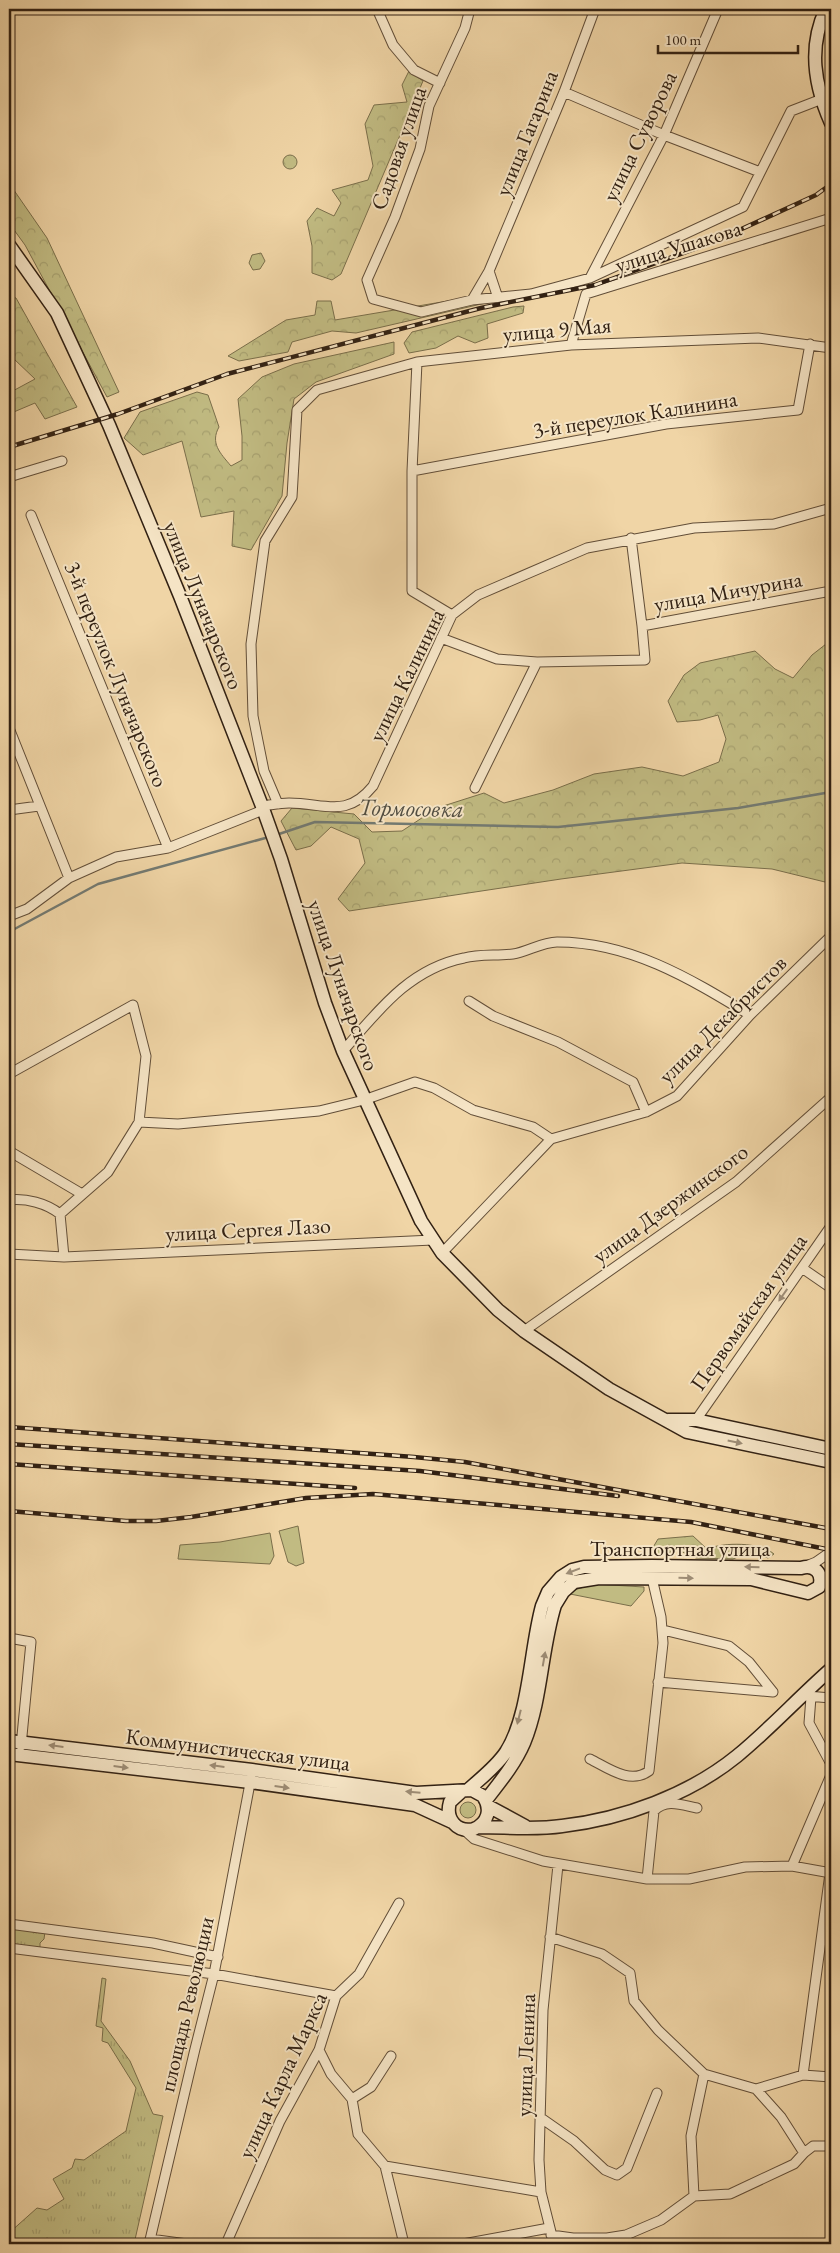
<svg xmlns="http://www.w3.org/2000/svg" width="840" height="2253" viewBox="0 0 840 2253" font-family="'EB Garamond',serif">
<defs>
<pattern id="forest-crowns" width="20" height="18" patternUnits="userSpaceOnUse" patternTransform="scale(1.25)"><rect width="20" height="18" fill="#c1bb82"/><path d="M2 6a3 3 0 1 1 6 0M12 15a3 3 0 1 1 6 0" fill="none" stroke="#a6a06f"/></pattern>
<pattern id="park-tufts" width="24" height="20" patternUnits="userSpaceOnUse" patternTransform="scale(1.25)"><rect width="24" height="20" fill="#c1bb82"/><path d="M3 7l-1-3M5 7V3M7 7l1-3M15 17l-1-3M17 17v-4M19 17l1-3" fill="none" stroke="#a6a06f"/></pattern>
</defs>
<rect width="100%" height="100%" fill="#f0d5a6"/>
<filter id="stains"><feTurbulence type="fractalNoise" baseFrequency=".004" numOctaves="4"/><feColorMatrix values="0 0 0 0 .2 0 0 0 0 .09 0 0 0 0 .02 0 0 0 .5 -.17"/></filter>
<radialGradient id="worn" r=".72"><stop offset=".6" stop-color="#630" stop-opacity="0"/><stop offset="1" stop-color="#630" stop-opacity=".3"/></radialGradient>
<!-- grass -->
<path fill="#c1bb82" stroke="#7a6e4a" d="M298 1526 304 1563 296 1566 288 1562 279 1531Z
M270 1533 274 1556 270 1564 178 1559 180 1545 220 1542Z
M594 1584 644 1587V1591L631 1606 570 1594 571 1591Z
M460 1810a8 8 0 1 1 16 0a8 8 0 1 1-16 0Z"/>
<!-- forest -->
<path fill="url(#forest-crowns)" stroke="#7a6e4a" d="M409 71 423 81 341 274 332 280 312 273V246L307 221 317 208 334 216 341 203 332 190 368 180 373 166 365 124 374 105 407 102 402 85Z
M283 162a7 7 0 1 1 14 0a7 7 0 1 1-14 0Z
M9 183 47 238 119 392 107 397 25 245 9 223Z
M261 253 265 261 260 269 253 270 249 263 252 255Z
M489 294 490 302 356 333 332 331 292 342 288 352 239 361 228 356 286 320 315 315 317 301H331L335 320Z
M9 296 16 298 77 407 45 419 35 403 9 414V393L35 379 14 359H9Z
M524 306 523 313 487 324 488 338 475 343 458 336 436 348 409 353 404 343 412 332 513 307Z
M394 342V354L316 382 294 399 287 443 282 496 251 550 232 546 234 511 201 517 182 441 143 455 124 438 140 412 197 392 208 395 219 427C210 443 220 453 231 466L242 460V436L238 399 262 377 294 364Z
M826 644 831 650V881L825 882 772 869 682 863 561 879 349 911 338 899 365 863 359 839 331 827 311 846 296 850 281 821 292 808 354 814 372 832 402 831 437 808 484 793 504 803 553 790 594 774 642 767 683 776 719 762 726 739 718 715 700 720 677 722 668 701 684 675 700 663 755 651 775 669 793 678 812 655Z
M693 1536 707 1549C724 1542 760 1542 774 1554L768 1558 750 1552 733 1559 696 1558 678 1550 659 1555 652 1549 658 1539Z"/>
<!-- park -->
<path fill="url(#park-tufts)" stroke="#7a6e4a" d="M9 1927 45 1932 44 1939 40 1943V1949L9 1945Z
M102 1978 106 1979 101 2021 130 2061 153 2114 163 2116 134 2244H62L47 2238 36 2244H9V2233L37 2208 47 2210 64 2199 53 2179 72 2168 75 2159 84 2160 126 2131 136 2088 108 2043 102 2041 103 2028 96 2026Z"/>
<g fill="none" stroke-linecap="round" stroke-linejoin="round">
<!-- stream -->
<path stroke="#737a72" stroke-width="2.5" d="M276 835 315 822 558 827 738 808 831 792
M9 932 98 884 269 837"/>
<!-- street-tunnel -->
<path stroke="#cab189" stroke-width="9" stroke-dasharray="9 4.5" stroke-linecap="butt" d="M829 1553 831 1539"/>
<!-- street casing -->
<g stroke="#624e38" stroke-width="11">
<path id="street" d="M377 9 393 45 414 70 440 83
M470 9 465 28 429 106 420 149 395 217 367 280 373 299 421 312 472 300 531 294 590 278 743 207 791 111 822 99
M564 92 664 135 760 172
M489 271 498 298
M590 278 664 135 718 9
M472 300 489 271 564 92 595 9
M571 345 586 294 831 218
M417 362 412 471 666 424 798 410 810 344
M412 471V591L452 615
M9 477 62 461
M31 515 168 848
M631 538 642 626
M441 638 497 659 537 662
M9 728 69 878
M475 788 537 662 645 660 642 626 831 591
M278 804 264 771 253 716 251 644 265 541 292 497 297 410 317 390 417 362 571 345 758 338 831 348
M262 806C271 805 280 803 289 803 325 803 346 819 373 786L452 615 478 595 587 548 694 528 774 524 831 508
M9 810 39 806
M9 916 27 909 69 878 116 857 168 848 263 810
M469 1001 493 1016 558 1042 633 1082 646 1112
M343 1051C378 1011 409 969 464 958 479 954 497 956 513 954 527 952 542 942 557 942 630 942 689 978 750 1015
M9 1074 133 1005 146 1056 139 1122 108 1172 60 1214
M139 1122 178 1124 319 1111 364 1100 415 1082 434 1088 473 1110 533 1127 551 1139
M9 1151 82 1194
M9 1200C26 1198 46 1203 60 1214L64 1257
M442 1253 551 1139 646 1112 677 1096 750 1015 831 936
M9 1254 64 1257 433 1240
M802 1268 831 1288
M524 1331 736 1182 831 1097
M696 1420 831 1226
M806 1566 816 1562 829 1553
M663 1630 729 1646 749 1662 773 1692
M9 1638 31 1642 21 1746
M658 1682 773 1692
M807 1696 831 1698
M811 1697 809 1723 831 1764
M590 1759C608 1768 630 1785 649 1771L663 1643 661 1617 652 1578
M464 1830 474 1839 543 1861 647 1879H689L745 1867 792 1866 831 1873
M792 1866 831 1775
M647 1879 654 1811C666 1798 682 1805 697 1808
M9 1924 153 1943 218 1957
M550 1937 602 1954 630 1973 634 2001 658 2030 704 2074 756 2089 803 2075 831 2077
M9 1948 214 1974 336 1996
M319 2050 331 2074 352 2099 358 2134 385 2166 541 2192
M803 2075 830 1873
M756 2089 781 2117 804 2153
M352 2099 371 2087 391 2056
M541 2118 574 2141 605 2170 617 2175 627 2168 657 2093
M385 2166 404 2244
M694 2196 691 2136 704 2074
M551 2235 573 2238H607L626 2235 661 2220 694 2196 730 2194 794 2164 804 2153 813 2146H831
M150 2239 187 2244
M227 2242 238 2244
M149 2244 195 2049 214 1974 251 1778
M226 2244 280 2121 319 2050 336 1996 359 1974 399 1903
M463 2244 549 2228
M554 2244 541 2192 539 2160 543 2010 558 1865"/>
</g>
<!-- secondary casing -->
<g stroke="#322113" stroke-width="15">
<path id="secondary" d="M826 9C808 47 814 85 831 123
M9 245 57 313 109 425 180 596 262 806 281 859 325 1003 343 1051 421 1221 442 1253 498 1310 524 1331 609 1389 687 1432 831 1462
M668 1420H696L831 1449
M9 1741 252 1770 416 1793 472 1790 483 1796C492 1809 488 1823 474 1829 457 1833 445 1819 450 1802L462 1791
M9 1754 250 1782 415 1805 452 1822
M468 1790C481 1778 496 1767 506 1752 530 1714 530 1649 542 1606L548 1592 561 1577 572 1570 584 1567 652 1566 801 1568C814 1564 824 1573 819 1587L808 1593 751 1579 599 1578 574 1582 563 1592 555 1605C541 1650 542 1699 524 1743 515 1764 500 1782 486 1800
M488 1806 525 1826
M479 1827C507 1827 535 1830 562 1826 623 1819 689 1795 737 1756 770 1729 799 1697 831 1669"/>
</g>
<!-- street -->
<use href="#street" stroke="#f5e4c5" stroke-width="9"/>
<!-- secondary -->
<use href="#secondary" stroke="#f5e4c5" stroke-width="12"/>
<!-- rail casing -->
<g stroke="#322113" stroke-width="4.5">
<path id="rail" d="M9 447 118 414 227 374 481 308 595 285 711 243 816 195 831 184
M9 1427 414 1457 465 1462 831 1529
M9 1444 420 1471 618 1496
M9 1464 355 1488
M9 1511 126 1521H156L191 1517 306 1498 373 1494 691 1522 831 1550"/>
</g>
<!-- rail -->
<use href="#rail" stroke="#f5e4c5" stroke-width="2.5" stroke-dasharray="8" stroke-linecap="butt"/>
</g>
<!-- one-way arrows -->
<defs><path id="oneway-solid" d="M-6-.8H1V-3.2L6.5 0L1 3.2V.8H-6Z" transform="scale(1.25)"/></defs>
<g fill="#9d8c75">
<use href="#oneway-solid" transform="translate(783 1295) rotate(125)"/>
<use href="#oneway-solid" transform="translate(735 1442) rotate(12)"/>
<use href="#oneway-solid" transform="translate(752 1567) rotate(-179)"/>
<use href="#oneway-solid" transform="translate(573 1571) rotate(159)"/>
<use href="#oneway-solid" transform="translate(686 1578) rotate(1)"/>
<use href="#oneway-solid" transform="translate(544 1659) rotate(-80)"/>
<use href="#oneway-solid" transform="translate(519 1717) rotate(104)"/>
<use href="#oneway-solid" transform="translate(56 1746) rotate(-173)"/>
<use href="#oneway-solid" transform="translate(217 1766) rotate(-173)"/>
<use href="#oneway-solid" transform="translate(121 1767) rotate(7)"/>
<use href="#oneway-solid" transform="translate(282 1787) rotate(8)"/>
<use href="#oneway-solid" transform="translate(413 1792) rotate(-175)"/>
</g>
<g text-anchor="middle" stroke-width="4" stroke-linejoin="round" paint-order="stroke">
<!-- street labels -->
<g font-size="22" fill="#322113" stroke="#f5e4c5">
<text transform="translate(526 133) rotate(-68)" y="8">улица Гагарина</text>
<text transform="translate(639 136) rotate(-64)" y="8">улица Суворова</text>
<text transform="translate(398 148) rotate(-71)" y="8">Садовая улица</text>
<text transform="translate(678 246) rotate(-17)" y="8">улица Ушакова</text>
<text transform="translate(557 329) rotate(-5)" y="8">улица 9 Мая</text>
<text transform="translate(635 414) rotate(-9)" y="8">3-й переулок Калинина</text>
<text transform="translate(728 591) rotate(-10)" y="8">улица Мичурина</text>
<text transform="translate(204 605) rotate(68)" y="8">улица Луначарского</text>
<text transform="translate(117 674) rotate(68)" y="8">3-й переулок Луначарского</text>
<text transform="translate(406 675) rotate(-64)" y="8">улица Калинина</text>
<text transform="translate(344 985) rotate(71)" y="8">улица Луначарского</text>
<text transform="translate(722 1019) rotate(-45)" y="8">улица Декабристов</text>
<text transform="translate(670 1203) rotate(-36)" y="8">улица Дзержинского</text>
<text transform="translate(248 1229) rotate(-3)" y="8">улица Сергея Лазо</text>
<text transform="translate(748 1312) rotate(-55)" y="8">Первомайская улица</text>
<text x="680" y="1556">Транспортная улица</text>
<text transform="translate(238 1749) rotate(7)" y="8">Коммунистическая улица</text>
<text transform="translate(186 2004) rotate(-77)" y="8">площадь Революции</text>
<text transform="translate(525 2055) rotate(-88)" y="8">улица Ленина</text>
<text transform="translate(282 2075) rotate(-65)" y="8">улица Карла Маркса</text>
</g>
<!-- water labels -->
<g font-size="24" font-style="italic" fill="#524e42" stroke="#f5e4c5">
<text transform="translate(411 808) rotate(1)" y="8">Тормосовка</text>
</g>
</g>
<!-- margin -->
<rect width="840" height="2253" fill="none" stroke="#f0d5a6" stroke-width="30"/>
<rect x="10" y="10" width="820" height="2233" fill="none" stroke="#322113" stroke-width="2.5"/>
<rect x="15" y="15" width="810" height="2223" fill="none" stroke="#322113"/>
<!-- scale -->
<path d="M658 45v8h140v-8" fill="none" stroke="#322113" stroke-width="2.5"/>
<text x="665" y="45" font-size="15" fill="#322113" stroke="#f5e4c5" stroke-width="4" paint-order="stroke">100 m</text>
<rect width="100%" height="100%" filter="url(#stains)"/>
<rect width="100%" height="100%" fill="url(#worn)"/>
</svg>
